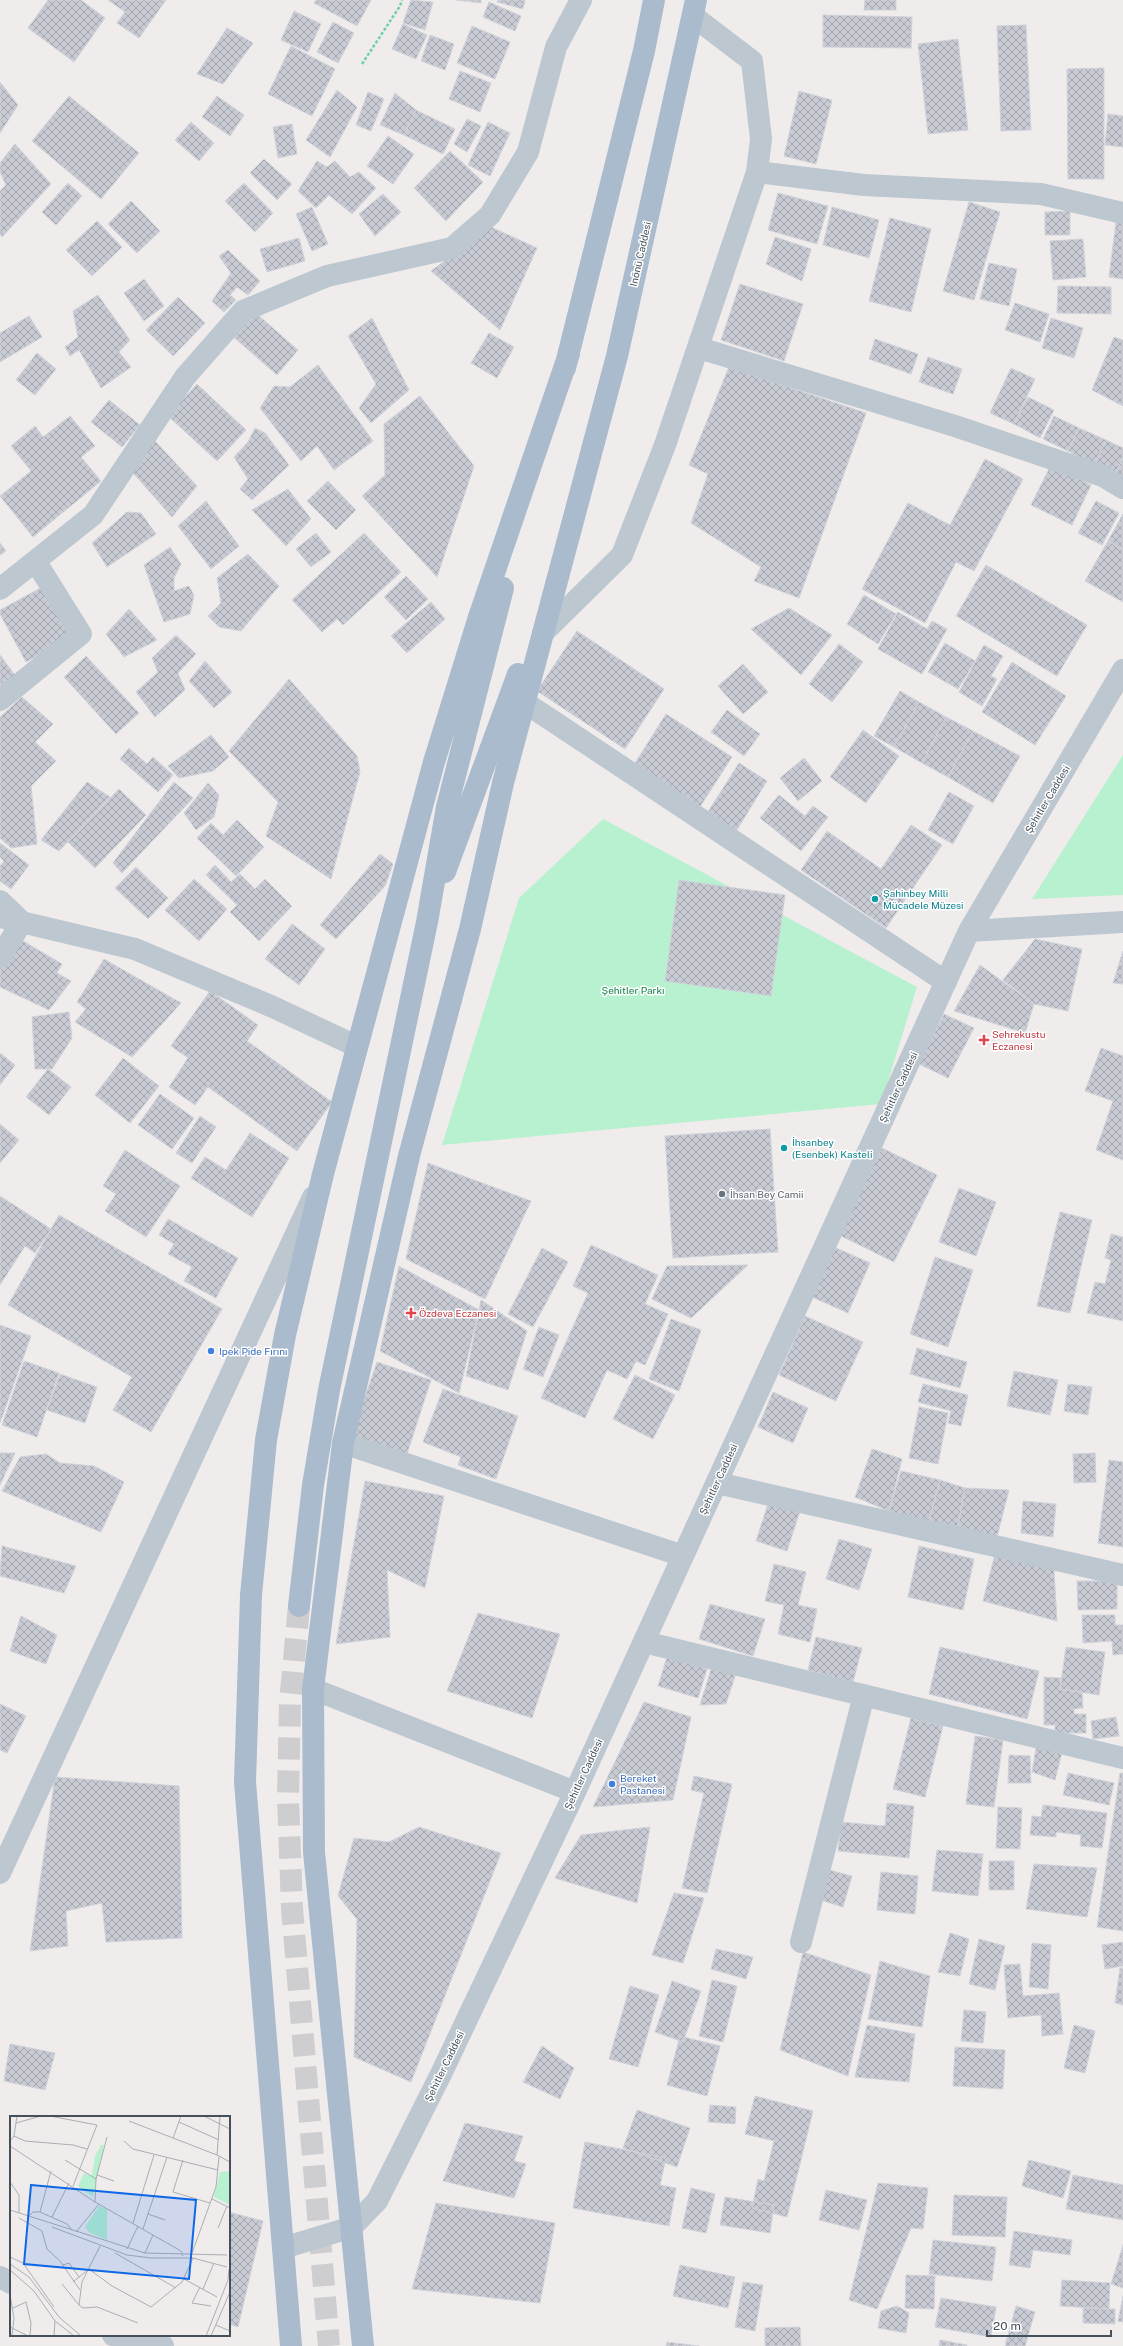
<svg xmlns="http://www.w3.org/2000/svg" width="1123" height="2346" viewBox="0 0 1123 2346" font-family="'Public Sans',sans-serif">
<defs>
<pattern id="building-cross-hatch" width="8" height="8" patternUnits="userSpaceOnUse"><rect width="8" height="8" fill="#c8cbd3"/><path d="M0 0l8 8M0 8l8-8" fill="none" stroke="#a4a7ae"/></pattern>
</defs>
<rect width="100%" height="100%" fill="#f0ecec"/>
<!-- green -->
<path fill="#b7f1cf" d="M1123 755V895L1032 899Z
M603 819 917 987 881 1104 442 1145 519 898Z"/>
<!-- building -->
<path fill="url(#building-cross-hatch)" stroke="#d0d3d9" d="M48 0H81L105 18 74 62 28 28Z
M108 0H166L139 38 117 23 125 12Z
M316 0H371L357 26 314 3Z
M411 0 433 2 425 30 403 23Z
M456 0H481V3Z
M498 0H525L523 9 497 2Z
M865 0H896V10H864Z
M489 2 521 16 515 31 483 17Z
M294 11 321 24 308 52 281 40Z
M823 15 912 17 911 48 823 47Z
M333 22 354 33 338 63 317 52Z
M403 24 427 35 416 59 392 49Z
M1026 25 1031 130 1001 131 997 26Z
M472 26 510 42 495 79 457 63Z
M227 28 253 43 223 84 197 74Z
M430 35 454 44 445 70 421 61Z
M958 39 968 130 928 134 918 44Z
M291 46 335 69 312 116 268 94Z
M1104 68V179H1068L1067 69Z
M460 71 491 83 480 112 449 99Z
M0 82 18 105 0 133Z
M337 90 357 107 330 157 306 140Z
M799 91 832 100 816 164 784 156Z
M368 92 384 99 371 131 356 125Z
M395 93 416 110 404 135 380 125Z
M69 96 139 153 101 199 32 141Z
M217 96 244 115 230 136 202 117Z
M416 110 455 129 443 154 404 135Z
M1108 114 1123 116V147L1105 145Z
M467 119 481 126 467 152 454 144Z
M191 122 214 143 199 161 175 140Z
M488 122 510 133 490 176 468 165Z
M292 124 297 154 278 158 273 127Z
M388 136 414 154 393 184 367 166Z
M15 144 51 184 2 237 0 234V191L6 185 0 172V163Z
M450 151 483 182 446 221 414 188Z
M264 159 292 184 277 200 250 173Z
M317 161 327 167 335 161 350 177 359 172 376 188 352 214 329 195 316 208 298 191Z
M68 183 82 196 56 225 42 212Z
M244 183 273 213 255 232 225 201Z
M778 193 828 206 817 244 768 230Z
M383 194 401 212 375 236 359 214Z
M131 201 160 231 137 253 108 224Z
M969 202 1000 212 974 300 943 291Z
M312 207 328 244 312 251 296 214Z
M832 207 879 220 869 258 823 245Z
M1070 211V235H1045V212Z
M890 218 931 229 911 312 869 301Z
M97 221 122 247 92 276 66 250Z
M1116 222 1123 223V279L1109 277Z
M491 227 537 248 500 330 431 271Z
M775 237 811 249 802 281 766 264Z
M299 238 305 261 267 272 260 249Z
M1083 239 1086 277 1053 280 1050 241Z
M228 250 260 281 248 295 237 287 230 295 236 300 224 312 212 301 231 273 219 256Z
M989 263 1017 269 1009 306 980 299Z
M144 279 164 306 144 321 124 293Z
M740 284 803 304 784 361 721 340Z
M1058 286 1111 287V314L1057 313Z
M98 295 130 340 119 352 131 367 101 388 79 350 70 356 65 347 78 337 73 311Z
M178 297 205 323 173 356 146 330Z
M1015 303 1049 314 1040 342 1005 330Z
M250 308 298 350 277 375 229 333Z
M29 316 42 337 0 362V333Z
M372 318 409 390 371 423 359 408 376 384 348 336Z
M1051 318 1083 328 1074 358 1042 348Z
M489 333 514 347 497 378 471 363Z
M1114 337 1123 340V406L1092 390Z
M875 339 918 354 911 374 869 359Z
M37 353 56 369 35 395 16 380Z
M928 357 962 369 953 394 919 382Z
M318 365 373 441 334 470 317 446 301 461 260 408 274 386 290 387Z
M729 367 866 413 799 598 754 581 761 567 691 523 708 474 689 465Z
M1011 368 1035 379 1014 424 990 413Z
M197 384 246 430 217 461 168 416Z
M420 396 474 466 437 577 362 496 385 475 384 424Z
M1028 397 1054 410 1040 438 1014 424Z
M109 400 140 425 122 447 91 422Z
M70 416 95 446 81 457 101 481 33 537 0 496 31 471 11 446 35 426 43 437Z
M1054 416 1079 428 1068 451 1043 439Z
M255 428 265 433 289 465 252 500 240 489 248 479 234 457 248 442Z
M1079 428 1106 440 1094 465 1068 451Z
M154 440 197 486 172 517 133 473Z
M1106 440 1123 448V458L1115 474 1094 465Z
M1123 458V479L1115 474Z
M985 459 1023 479 974 571 956 562 925 623 862 589 908 503 950 525Z
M1051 465 1091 485 1072 525 1031 505Z
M328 481 356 510 336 530 307 501Z
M288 489 311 519 286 546 252 510Z
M206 501 239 546 211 569 178 526Z
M1096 501 1119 513 1102 545 1078 533Z
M127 512 141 513 156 534 107 567 92 543Z
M1123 514V550L1108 541Z
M316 533 331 552 311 567 296 549Z
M364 533 401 572 343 625 337 619 322 632 292 600Z
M1108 541 1123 550V602L1085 581Z
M0 543 6 551 0 555Z
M170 547 181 564 174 578V591L189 586 194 595 190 614 164 622 144 565Z
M248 554 279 586 241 631 219 627 208 616 221 603 217 578Z
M986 565 1087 625 1057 676 956 616Z
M406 576 428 599 406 620 384 597Z
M46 585 74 636 26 662 0 614V610Z
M864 595 896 614 878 644 847 624Z
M431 602 445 619 407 653 391 636Z
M789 608 832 635 801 675 751 629Z
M129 609 157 640 124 657 106 634Z
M898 612 927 629 932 621 947 629 922 674 878 649Z
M577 631 664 689 625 749 537 691Z
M176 635 196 654 178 673 185 690 155 717 136 692 158 672 152 658Z
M945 643 975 661 958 689 928 672Z
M839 644 863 662 832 702 809 684Z
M984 645 1003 656 991 676 997 679 982 706 959 692Z
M0 655 17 678 0 691Z
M86 656 139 713 116 734 64 677Z
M205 661 232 692 214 708 189 681Z
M1012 662 1066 696 1035 745 982 712Z
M743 664 768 692 743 714 718 686Z
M289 679 357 756 360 772 331 879 266 836 278 802 229 751Z
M900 691 919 702 894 747 874 736Z
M22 697 53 724 35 742 56 761 31 786 37 844 11 848 0 838V717Z
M919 702 946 717 922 763 894 747Z
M727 710 760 734 744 756 711 732Z
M666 714 732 757 696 813 630 771Z
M946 717 973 731 948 777 922 763Z
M863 730 899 756 866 803 830 777Z
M973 731 1020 756 993 803 948 777Z
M211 735 229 757 213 771 179 778 168 766Z
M129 748 147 764 153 757 173 775 158 792 120 759Z
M804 758 822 781 798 801 780 778Z
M739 763 767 781 735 833 706 815Z
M87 782 110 797 59 851 41 840Z
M174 782 193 798 122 873 113 863Z
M208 783 219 795 214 817 196 830 184 813Z
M119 789 146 815 95 868 68 842Z
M949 792 974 806 953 844 928 830Z
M779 795 805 816 813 806 828 817 801 851 760 818Z
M237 820 264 847 236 876 197 838 211 823 223 835Z
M911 825 942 845 886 928 801 870 827 831 881 869Z
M0 843 29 865 11 889 0 881V866L4 861 0 857Z
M380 854 393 864 385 886 336 939 320 925Z
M215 865 231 882 240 874 255 889 265 879 292 906 259 941 230 912 237 905 206 875Z
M136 867 168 898 148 919 115 888Z
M194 879 227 909 199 941 165 910Z
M679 880 785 895 771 996 665 981Z
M292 924 325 949 299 985 265 959Z
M8 932 62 964 57 973 71 981 49 1010 0 987V946Z
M1035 939 1082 949 1068 1011 1034 1004 1003 980Z
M1123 951V984L1113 983Z
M104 959 181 1003 132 1057 75 1022 86 1009 77 1002Z
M980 965 1034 1004 1025 1033 954 1011Z
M210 991 258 1025 247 1041 332 1102 297 1151 208 1087 195 1105 169 1087 188 1058 171 1046Z
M69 1012 72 1038 52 1069H35L32 1017Z
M944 1014 974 1028 948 1078 919 1064Z
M1101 1048 1123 1056V1160L1096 1150 1113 1101 1085 1091Z
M0 1053 15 1065 0 1085Z
M123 1058 159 1086 130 1123 95 1095Z
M48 1069 71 1087 49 1115 26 1097Z
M160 1094 194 1118 172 1149 138 1125Z
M200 1116 216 1127 192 1163 176 1153Z
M0 1124 19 1140 0 1163Z
M770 1129 778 1252 673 1258 665 1136Z
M250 1133 289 1158 252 1217 191 1178 205 1157 226 1170Z
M882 1148 937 1175 894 1262 839 1235Z
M125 1150 180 1186 146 1237 105 1211 116 1194 103 1186Z
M428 1163 531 1201 485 1299 406 1259Z
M959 1188 996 1202 976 1256 939 1242Z
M0 1196 51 1229 35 1253 25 1246 0 1285Z
M1060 1212 1092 1220 1070 1313 1037 1306Z
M59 1215 222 1309 151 1432 113 1410 132 1377 8 1305Z
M168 1219 238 1258 216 1298 184 1281 192 1267 168 1254 174 1244 159 1235Z
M1111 1234 1123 1237V1321L1087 1313 1095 1282 1105 1284 1111 1260 1105 1258Z
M591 1245 658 1275 645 1304 668 1314 645 1365 636 1361 627 1379 607 1370 585 1418 541 1398 588 1293 573 1286Z
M834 1247 870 1263 848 1313 812 1297Z
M542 1248 568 1262 533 1327 508 1314Z
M935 1257 973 1270 948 1347 910 1334Z
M748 1265 691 1318 652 1299 667 1266Z
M399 1266 479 1310 459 1393 380 1351Z
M481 1300 527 1331 508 1390 466 1376Z
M805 1316 863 1342 836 1401 779 1375Z
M671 1319 701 1330 679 1391 649 1379Z
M0 1325 31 1336 0 1423Z
M539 1327 559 1335 543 1377 523 1369Z
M917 1348 967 1362 960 1388 910 1374Z
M24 1361 59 1373 37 1437 2 1425Z
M377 1362 431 1380 407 1454 352 1435Z
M1014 1371 1058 1380 1050 1415 1007 1406Z
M60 1374 97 1387 85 1423 47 1410Z
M635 1375 675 1395 653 1439 613 1419Z
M923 1384 968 1395 961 1426 948 1423 951 1411 918 1402Z
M1068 1384 1092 1387 1088 1415 1064 1411Z
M443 1389 518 1416 496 1479 458 1465 461 1457 423 1442Z
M773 1392 808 1408 793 1443 758 1427Z
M919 1407 948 1413 938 1464 909 1458Z
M872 1449 902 1459 889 1511 855 1497Z
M0 1453H15L0 1485Z
M1095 1453 1096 1482 1074 1483 1073 1454Z
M46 1454 60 1463 94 1466 124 1482 101 1532 2 1491 20 1457Z
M1109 1460 1123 1462V1547L1098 1543Z
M901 1471 940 1480 928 1525 889 1511Z
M940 1480 965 1488 957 1530 928 1525Z
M365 1481 444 1496 425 1588 387 1570 390 1637 336 1644Z
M965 1488 1009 1490 997 1537 957 1530Z
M769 1501 800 1511 787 1551 756 1541Z
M1023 1501 1056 1504 1053 1537 1021 1533Z
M839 1539 872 1549 859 1590 826 1579Z
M2 1546 76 1566 64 1593 0 1576Z
M919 1546 974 1559 963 1610 908 1597Z
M995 1554 1054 1570 1057 1621 983 1601Z
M774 1564 806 1572 798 1605 817 1609 810 1642 778 1634 784 1605 765 1601Z
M1077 1581H1117V1609L1078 1610Z
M710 1604 765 1619 753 1656 699 1639Z
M478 1613 560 1634 532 1718 447 1691Z
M1082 1615H1115V1625H1123V1654L1113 1655 1112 1641 1083 1643Z
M21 1616 57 1635 46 1664 10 1651Z
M816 1637 862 1648 853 1682 808 1670Z
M940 1647 1039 1671 1027 1719 929 1694Z
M1066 1647 1105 1652 1099 1695 1060 1689Z
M667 1657 707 1669 698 1698 658 1686Z
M713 1663 737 1670 726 1704 700 1705Z
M1044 1677 1061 1678 1060 1689 1082 1692 1083 1708 1074 1709V1714H1086V1733H1055V1725H1044Z
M644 1702 691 1717 673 1800 593 1807Z
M0 1704 26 1716 7 1753 0 1750Z
M1116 1717 1119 1736 1093 1739 1091 1721Z
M911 1718 943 1726 925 1797 893 1789Z
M975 1736 1003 1740 994 1807 966 1804Z
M1037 1742 1063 1749 1055 1780 1032 1772Z
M1009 1755 1030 1756 1031 1783H1008Z
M1068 1773 1114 1783 1109 1805 1063 1795Z
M1120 1773H1123V1931L1097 1927Z
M694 1776 732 1784 707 1893 682 1888 704 1793 691 1790Z
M55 1777 179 1786 182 1938 106 1942 102 1903 66 1911 68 1946 30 1951Z
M887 1803 914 1806 909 1858 838 1851 841 1822 885 1826Z
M1043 1805 1107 1813 1102 1848 1080 1846 1081 1835 1056 1832V1837L1030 1835 1032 1816 1041 1817Z
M998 1807 1022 1808 1020 1849 996 1848Z
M419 1827 501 1853 411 2082 354 2057 357 1919 338 1896 354 1838 389 1842Z
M650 1827 637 1903 555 1878 581 1835Z
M937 1850 983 1854 978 1896 932 1891Z
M989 1861H1014V1890H989Z
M1034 1864 1097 1868 1087 1917 1026 1909Z
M825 1869 852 1876 843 1907 817 1899Z
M881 1872 918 1876 915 1914 877 1910Z
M674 1893 704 1898 683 1963 652 1955Z
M950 1933 969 1939 960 1976 938 1972Z
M979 1939 1005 1946 995 1990 969 1984Z
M1123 1942V1966L1105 1969 1102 1945Z
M1032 1943 1051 1945 1048 1989 1029 1987Z
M716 1949 753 1957 746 1979 711 1969Z
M803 1952 871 1975 848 2076 780 2050Z
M880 1961 930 1976 922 2027 868 2019Z
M1020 1964 1023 1996 1059 1993 1063 2034 1042 2036 1041 2015 1008 2018 1004 1965Z
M1120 1968H1123V2005L1115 2003Z
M712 1980 737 1986 723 2042 699 2036Z
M672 1981 701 1991 683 2042 655 2032Z
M630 1986 659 1995 638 2067 609 2059Z
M964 2010 986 2012 983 2043 961 2041Z
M867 2025 915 2034 909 2082 855 2077Z
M1074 2025 1095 2031 1085 2073 1064 2068Z
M680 2036 720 2046 707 2096 667 2085Z
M10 2044 55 2053 45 2090 4 2081Z
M542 2046 574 2068 560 2099 523 2082Z
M955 2047 1005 2050 1003 2089 953 2086Z
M755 2096 813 2111 787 2217 752 2208 758 2179 764 2181 774 2141 745 2134Z
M710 2105 736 2107 735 2124 708 2122Z
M637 2110 690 2128 677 2167 623 2148Z
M465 2123 523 2136 514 2161 526 2164 514 2198 443 2181Z
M585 2142 666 2158 660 2185 676 2188 669 2226 573 2208Z
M1029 2160 1071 2171 1063 2198 1022 2186Z
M1073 2175 1123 2185V2220L1066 2209Z
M878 2183 928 2188 923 2229 911 2228 877 2309 849 2300Z
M691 2188 715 2194 706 2233 682 2228Z
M826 2190 867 2200 859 2230 819 2220Z
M954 2195 1007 2197 1005 2237 952 2235Z
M725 2197 774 2205 770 2233 720 2225Z
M436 2203 555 2223 540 2303 412 2289Z
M229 2212 263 2221 238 2327 229 2324Z
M1014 2231 1072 2240 1070 2255 1033 2250 1030 2268 1009 2265Z
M933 2240 996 2247 992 2281 929 2274Z
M1123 2245V2288L1111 2284Z
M680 2265 735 2277 728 2308 673 2296Z
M906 2275 935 2276 934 2309 905 2308Z
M1062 2280 1110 2283 1109 2309 1060 2306Z
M743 2282 763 2285 755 2331 735 2327Z
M1123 2296V2322L1118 2321Z
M941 2298 996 2307 991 2337 935 2327Z
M897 2306 909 2313 906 2333 878 2328 881 2311Z
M1016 2306 1035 2312 1025 2346H1005Z
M1083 2308 1115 2309V2324L1083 2323Z
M800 2327 801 2346H765V2328Z
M940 2340 967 2345V2346H939Z
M667 2342 699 2346H666Z"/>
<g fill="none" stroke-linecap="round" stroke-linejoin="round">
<!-- major-tunnel -->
<path stroke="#cecdcf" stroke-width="22" stroke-dasharray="22 11" stroke-linecap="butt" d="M299 1606 290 1703 288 1798 292 1908 329 2346"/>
<!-- path -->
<path stroke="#6dd1a2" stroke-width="2.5" stroke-dasharray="3 2" stroke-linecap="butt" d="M362 64 400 6 402 0"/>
<!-- minor -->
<path stroke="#bcc7d0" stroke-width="22" d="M757 172 864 185 1041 194 1123 213
M699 348 955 426 1103 476 1123 488
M0 589 93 515 185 377 243 311 327 276 452 248 490 215 528 152 556 47 581 0
M543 633 622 555 665 445 757 172 761 139 752 61 693 16
M0 700 81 634 36 562
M524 702 946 982
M0 901 22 922 0 957
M0 917 135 949 273 1007 356 1046
M969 931 1123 922
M343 1443 683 1556
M717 1483 1123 1575
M644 1642 1123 1758
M313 1689 575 1792
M0 1873 313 1197
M801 1942 864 1695
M283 2248 352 2227 377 2201 441 2074 575 1792 969 931 1123 670
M0 2277 11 2283
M113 2335 163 2346"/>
<!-- major -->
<path stroke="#aabbce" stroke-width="22" d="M565 368 644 51 654 0
M445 872 518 674
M299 1606 313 1485 329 1390 427 922 447 807 503 588
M291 2346 245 1782 251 1595 266 1440 285 1335 323 1174 434 762 479 617 569 354
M363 2346 314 1852 313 1689 343 1443 409 1156 470 929 503 783 617 356 696 0"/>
</g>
<!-- markers -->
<g fill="#0f9aa8" stroke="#fff" stroke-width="1.5">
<circle cx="875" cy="899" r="4"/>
<circle cx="784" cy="1148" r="4"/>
</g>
<g fill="#e0444e" stroke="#fff" stroke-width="1.5">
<path d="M982 1034h4v4h4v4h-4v4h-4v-4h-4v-4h4z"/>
<path d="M409 1307h4v4h4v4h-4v4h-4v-4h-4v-4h4z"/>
</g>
<circle fill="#6b7280" stroke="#fff" stroke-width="1.5" cx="722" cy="1194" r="4"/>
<g fill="#3f7fe0" stroke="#fff" stroke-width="1.5">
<circle cx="211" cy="1351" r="4"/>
<circle cx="612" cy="1784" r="4"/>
</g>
<g text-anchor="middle" stroke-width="3" stroke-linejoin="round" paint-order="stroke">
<!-- street labels -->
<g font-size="10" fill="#44505b" stroke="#fff">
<text transform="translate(640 254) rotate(-77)" y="4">Inönü Caddesi</text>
<text transform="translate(1047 799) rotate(-59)" y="4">Şehitler Caddesi</text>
<text transform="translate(898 1087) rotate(-65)" y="4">Şehitler Caddesi</text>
<text transform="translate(718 1479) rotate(-65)" y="4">Şehitler Caddesi</text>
<text transform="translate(583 1774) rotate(-65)" y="4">Şehitler Caddesi</text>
<text transform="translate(444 2066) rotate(-64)" y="4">Şehitler Caddesi</text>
</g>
<!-- culture labels -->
<g font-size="10" fill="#0d838f" stroke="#fff" text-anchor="start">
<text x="883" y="897">Şahinbey Milli<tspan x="883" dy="12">Mücadele Müzesi</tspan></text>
<text x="792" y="1146">İhsanbey<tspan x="792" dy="12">(Esenbek) Kasteli</tspan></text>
</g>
<!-- park labels -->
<g font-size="10" fill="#11804b" stroke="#fff">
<text x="633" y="994">Şehitler Parkı</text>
</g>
<!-- health labels -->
<g font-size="10" fill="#be3a42" stroke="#fff" text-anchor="start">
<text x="992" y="1038">Sehrekustu<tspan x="992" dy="12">Eczanesi</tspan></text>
<text x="419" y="1317">Özdeva Eczanesi</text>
</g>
<!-- worship labels -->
<g font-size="10" fill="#5b616d" stroke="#fff" text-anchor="start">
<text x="730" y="1198">İhsan Bey Camii</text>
</g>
<!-- shop labels -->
<g font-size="10" fill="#366cbe" stroke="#fff" text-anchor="start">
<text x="219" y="1355">Ipek Pide Fırını</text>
<text x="620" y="1782">Bereket<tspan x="620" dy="12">Pastanesi</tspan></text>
</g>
</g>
<!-- overview -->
<g transform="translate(10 2116)">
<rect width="220" height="220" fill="#f0ecec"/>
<path d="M91 29H94L83 81 68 70 74 57 80 60 82 58 85 40ZM220 55V89L204 81 210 56ZM89 90 97 93V124L80 117 75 111Z" fill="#b7f1cf"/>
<path fill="none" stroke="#abaeb2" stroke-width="1" d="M40 0 87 9 63 70M194 0 220 13M210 0 207 39 220 46M119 5 207 39M169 6 209 24M6 7 31 0M4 20 7 0M163 22 171 0M0 25 4 20 15 25 63 29 77 33M114 25 123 33 208 54M0 30 85 86 171 135 173 140M55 44 86 63M173 44 163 76 200 87M87 59 104 65M0 66 9 79V97M202 83 220 92M85 86 86 63 97 21M0 94 135 137 217 139M30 96 41 55M138 98 155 104M19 100 23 96H30L57 108 62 114M42 101 59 67M9 102 32 115 37 133 50 145 70 174M123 107 144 39M42 111 117 139 141 142H183L217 151M208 112 217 90M133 113 157 41M66 116 89 88M90 130 72 166 69 189 73 192 87 191 128 207M117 133 128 110M105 137 166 172M135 137 143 119M182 137 206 71 209 41M0 141 13 147 44 191M0 148 19 161 49 201 71 220M53 149 59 147 69 161M0 154 24 175 45 205 64 220M174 163 207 181M63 166 79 153 102 170 141 191 172 166 183 142M52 168 69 189M190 171 182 187 201 190M193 173 204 147M0 179 4 202 2 220M3 192 16 186 21 207 20 220M206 209 220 215M0 211 18 220M44 220 45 205M196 220 218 164 219 153M201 220 220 176"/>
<path fill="#0e68e8" fill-opacity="0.15" stroke="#0e68e8" stroke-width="2" d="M21 69 186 84 179 163 14 148Z"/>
<rect width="220" height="220" fill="none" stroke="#44505b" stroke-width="2"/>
</g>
<!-- scale -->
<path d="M987 2330v6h124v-6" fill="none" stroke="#44505b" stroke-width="2"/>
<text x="993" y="2330" font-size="12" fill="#44505b" stroke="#ffffff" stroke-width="3" paint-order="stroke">20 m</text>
</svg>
